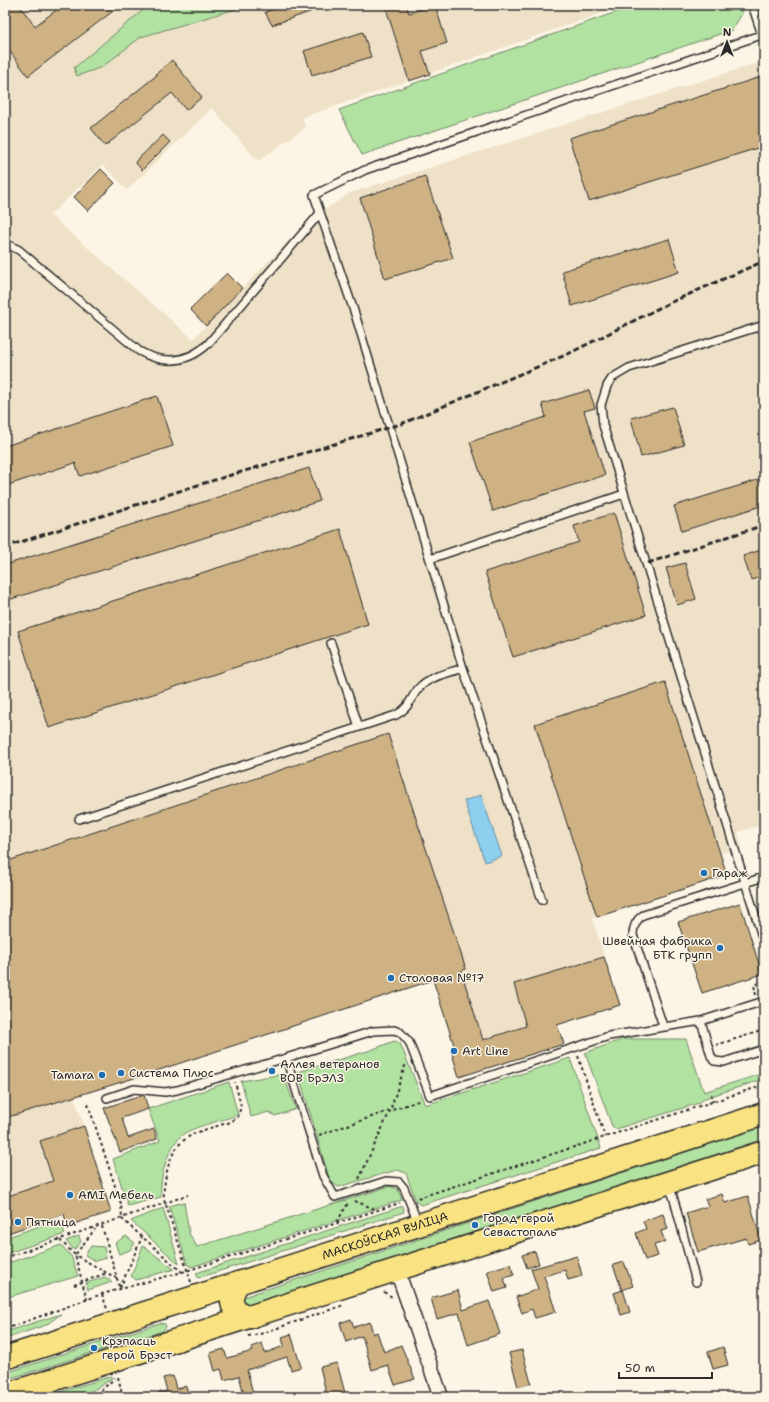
<svg xmlns="http://www.w3.org/2000/svg" width="769" height="1402" viewBox="0 0 769 1402" font-family="'Shantell Sans',sans-serif">
<rect width="100%" height="100%" fill="#fcf5e5"/>
<filter id="ink" filterUnits="userSpaceOnUse"><feTurbulence type="fractalNoise" baseFrequency=".025" numOctaves="2"/><feDisplacementMap in="SourceGraphic" scale="8" xChannelSelector="R" yChannelSelector="G"/><feConvolveMatrix kernelMatrix="1 2 1 2 8 2 1 2 1" color-interpolation-filters="sRGB"/></filter>
<g filter="url(#ink)">
<!-- built -->
<path fill="#eee1c8" d="M5 5H625L302 118 306 127 258 161 212 108 127 190 103 165 50 215 193 339 308 221 350 193 764 61V717L756 720 764 746V824L738 832 742 847 720 854 727 875 592 918 620 1005 557 1025 564 1044 459 1077 451 1050 455 1048 433 980 74 1097 84 1126 40 1141 53 1181 5 1197Z"/>
<!-- green -->
<path fill="#b2e2a1" stroke="#6e8666" d="M149 5H249L141 37 102 67 77 76 74 68Z
M636 5H739L742 14 732 30 362 155 339 110Z
M623 1039H686L704 1092 764 1073V1079L705 1098 699 1103 616 1129 612 1126 585 1053Z
M394 1041 400 1043 425 1105 570 1058 601 1148 421 1205 416 1202 406 1173 397 1170 338 1187 330 1181 298 1072 371 1050Z
M283 1074 296 1109 275 1116 269 1112 251 1117 241 1081Z
M229 1082 238 1115C226 1119 194 1127 185 1133 168 1144 159 1178 161 1197L128 1206 113 1159 160 1141 148 1109Z
M764 1126V1139L243 1307 240 1298Z
M390 1186 398 1189 402 1200 191 1267 187 1264 169 1206 184 1202 189 1233 197 1247Z
M403 1206 404 1212 198 1278 196 1273Z
M163 1208 179 1264 131 1221Z
M60 1219 65 1234 5 1254V1238Z
M79 1236 81 1242 74 1250 66 1241Z
M126 1236 135 1243 130 1250 119 1254 115 1243Z
M61 1245 71 1256 78 1276 5 1298V1264Z
M91 1246 104 1247 106 1258 95 1261 85 1255Z
M143 1246 174 1269 136 1280 131 1276Z
M105 1277 112 1282 88 1290 86 1283Z
M61 1314 46 1325 5 1339V1332Z
M160 1323 165 1324 166 1327 163 1331 5 1380V1373Z
M112 1376V1378C85 1398 77 1397 44 1397Z"/>
<!-- water -->
<path fill="#8eceef" stroke="#668da1" d="M481 795 502 856 485 862 464 801Z"/>
<!-- building -->
<path fill="#ceb283" stroke="#2b2b2b" d="M5 5H19L35 26 63 5H121L28 76 5 45Z
M287 5H324V7L272 25 265 12Z
M385 5H406L409 13 435 5 447 43 422 51 430 74 409 81Z
M363 32 371 57 312 75 304 51Z
M172 60 202 97 186 110 172 93 105 146 91 128 157 75 156 74Z
M764 76V146L589 201 569 138Z
M163 135 170 142 142 170 135 162Z
M101 169 115 183 88 211 74 197Z
M425 176 453 258 385 279 360 198Z
M669 239 679 272 572 306 562 271Z
M227 273 242 288 206 326 190 309Z
M589 390 595 408 584 411 605 475 493 511 470 442 546 417 542 404Z
M157 396 173 446 80 476 75 463 5 486V446Z
M673 407 684 445 641 457 631 418Z
M309 468 320 501 5 601V565Z
M764 478V505L682 531 674 506Z
M614 513 646 615 513 657 485 572 579 542 574 526Z
M340 529 368 624 49 728 18 631Z
M764 549V576L751 580 743 556Z
M685 563 696 599 677 605 666 568Z
M665 682 727 875 597 917 535 724Z
M388 734 466 969 461 971 483 1040 526 1026 514 984 604 957 620 1005 557 1025 564 1044 459 1077 451 1050 455 1048 433 980 144 1075 5 1118V862Z
M740 903 762 974 702 993 678 922Z
M144 1095 148 1109 122 1118 128 1138 154 1129 157 1139 120 1152 104 1108Z
M84 1126 111 1212 67 1226 64 1214 5 1234V1197L53 1181 40 1141Z
M722 1194 725 1203 748 1196 761 1240 748 1244 746 1238 698 1252 686 1213 708 1206 705 1199Z
M663 1214 668 1229 661 1231 665 1242 654 1245 658 1256 645 1260 636 1233 646 1229 643 1221Z
M535 1251 539 1264 527 1268 522 1255Z
M577 1256 582 1276 568 1280 565 1270 544 1276 556 1312 535 1318 532 1309 522 1313 516 1297 538 1289 531 1269Z
M624 1262 633 1286 622 1290 613 1265Z
M510 1264 514 1275 504 1278 507 1288 494 1292 487 1271Z
M458 1290 463 1310 489 1301 500 1334 468 1345 459 1313 437 1319 431 1298Z
M623 1290 630 1312 621 1315 614 1293Z
M351 1319 354 1327 370 1322 373 1334 377 1332 384 1352 401 1345 415 1379 395 1385 388 1365 372 1370 362 1336 346 1342 340 1323Z
M291 1334 301 1367 291 1370 287 1357 247 1370 254 1397H245L239 1376 224 1380 221 1369 215 1371 210 1353 224 1349 227 1358 253 1351 251 1347 262 1343 265 1353 284 1346 282 1337Z
M723 1347 728 1365 713 1369 708 1352Z
M522 1350 531 1383 518 1387 509 1353Z
M337 1363 346 1397H327L320 1367Z
M173 1376 176 1389 186 1386 189 1397H159L158 1393 167 1391 163 1378Z"/>
<g fill="none" stroke-linecap="round" stroke-linejoin="round">
<!-- service casing -->
<g stroke="#2b2b2b" stroke-width="10">
<path id="service" d="M752 5 762 35
M5 243 19 250 139 351C164 365 187 363 208 344L320 213
M764 325 629 368 612 378 607 386 601 405 603 425 764 943
M430 559 624 494
M331 643 359 727
M79 819 396 715C412 707 410 695 422 685 433 675 450 673 463 668
M542 900 463 668 355 314 314 195 365 170 764 34
M764 1001 701 1021 711 1056 714 1061 724 1062 764 1049
M663 1026 633 935C633 926 636 920 643 915L764 877
M107 1098 134 1089 165 1092 177 1090 286 1058
M668 1185 673 1196 696 1282
M418 1223 404 1188 399 1182 386 1181 335 1197 323 1176 286 1058 373 1031 394 1030 400 1032 409 1042 430 1096 609 1036 701 1021"/>
</g>
<!-- minor casing -->
<g stroke="#2b2b2b" stroke-width="17">
<path id="minor" d="M397 1270 441 1397"/>
</g>
<!-- primary casing -->
<g stroke="#2b2b2b" stroke-width="25">
<g id="primary">
<path d="M238 1283C228 1300 229 1311 250 1317"/>
<path id="s1" d="M5 1358 764 1114"/>
<path d="M5 1395 764 1152"/>
</g>
</g>
<!-- path -->
<path stroke="#2b2b2b" stroke-width="2" stroke-dasharray="3 3" stroke-linecap="butt" d="M756 995 754 985 764 981
M761 1010 764 1019
M716 1045 764 1030
M578 1056 605 1137
M711 1094 713 1102
M88 1104 121 1204 122 1219 182 1272
M319 1135 421 1100
M359 1179 390 1111 406 1063
M418 1198 764 1085
M355 1201 377 1210
M337 1222 348 1203
M102 1226 120 1289
M60 1240 75 1255 116 1278
M5 1258 188 1195
M191 1282 164 1199C163 1189 165 1181 167 1171 176 1133 198 1132 231 1122L238 1117 241 1106 235 1082
M74 1285 107 1273
M120 1288 142 1237
M384 1292 392 1297
M102 1294 107 1309
M87 1300 75 1255 95 1229
M5 1329 102 1294 186 1271 400 1203
M248 1336 260 1334 344 1305
M118 1377 123 1397
M99 1392 123 1397
M84 1397 99 1392 115 1378"/>
<!-- service -->
<use href="#service" stroke="#fcf5e5" stroke-width="7"/>
<!-- minor -->
<use href="#minor" stroke="#fcf5e5" stroke-width="14"/>
<!-- primary -->
<use href="#primary" stroke="#f8e281" stroke-width="22"/>
<!-- rail -->
<path stroke="#2b2b2b" stroke-width="3" stroke-dasharray="6 3" stroke-linecap="butt" d="M5 547 198 485 401 424 568 354 667 304 764 261
M648 563 764 525"/>
</g>
</g>
<!-- markers -->
<g fill="#1f6fb2" stroke="#fcf5e5" stroke-width="1.5">
<circle cx="704" cy="873" r="4"/>
<circle cx="720" cy="948" r="4"/>
<circle cx="391" cy="978" r="4"/>
<circle cx="454" cy="1051" r="4"/>
<circle cx="272" cy="1071" r="4"/>
<circle cx="121" cy="1073" r="4"/>
<circle cx="102" cy="1075" r="4"/>
<circle cx="70" cy="1195" r="4"/>
<circle cx="18" cy="1222" r="4"/>
<circle cx="475" cy="1225" r="4"/>
<circle cx="94" cy="1348" r="4"/>
</g>
<g text-anchor="middle" stroke-width="3" stroke-linejoin="round" paint-order="stroke">
<!-- poi labels -->
<g font-size="12" fill="#2b2b2b" stroke="#fcf5e5" text-anchor="start">
<text x="712" y="877">Гараж</text>
<text x="712" y="945" text-anchor="end">Швейная фабрика<tspan x="712" dy="14">БТК групп</tspan></text>
<text x="399" y="982">Столовая №17</text>
<text x="462" y="1055">Art Line</text>
<text x="280" y="1068">Аллея ветеранов<tspan x="280" dy="14">ВОВ БрЭЛЗ</tspan></text>
<text x="129" y="1077">Система Плюс</text>
<text x="94" y="1079" text-anchor="end">Tamara</text>
<text x="78" y="1199">AMI Мебель</text>
<text x="483" y="1222">Горад герой<tspan x="483" dy="14">Севастопаль</tspan></text>
<text x="26" y="1226">Пятница</text>
<text x="102" y="1345">Крэпасць<tspan x="102" dy="14">герой Брэст</tspan></text>
</g>
<!-- street labels -->
<g font-size="12" fill="#2b2b2b" stroke="#fcf5e5">
<text dy="4" stroke="none"><textPath href="#s1" startOffset="399">МАСКОЎСКАЯ ВУЛІЦА</textPath></text>
</g>
</g>
<!-- margin -->
<rect width="769" height="1402" fill="none" stroke="#fcf5e5" stroke-width="20"/>
<rect x="10" y="10" width="749" height="1382" fill="none" stroke="#2b2b2b" stroke-width="1.5" filter="url(#ink)"/>
<!-- north arrow -->
<g transform="translate(727 42)" stroke="#fcf5e5" stroke-width="3" paint-order="stroke">
<path d="M0-3L7 15L0 10L-7 15Z" fill="#2b2b2b"/>
<text y="-6" font-size="11" font-weight="bold" text-anchor="middle" fill="#2b2b2b">N</text>
</g>
<!-- scale -->
<path d="M619 1372v6h93v-6" fill="none" stroke="#2b2b2b" stroke-width="2"/>
<text x="625" y="1372" font-size="12" fill="#2b2b2b" stroke="#fcf5e5" stroke-width="3" paint-order="stroke">50 m</text>
</svg>
